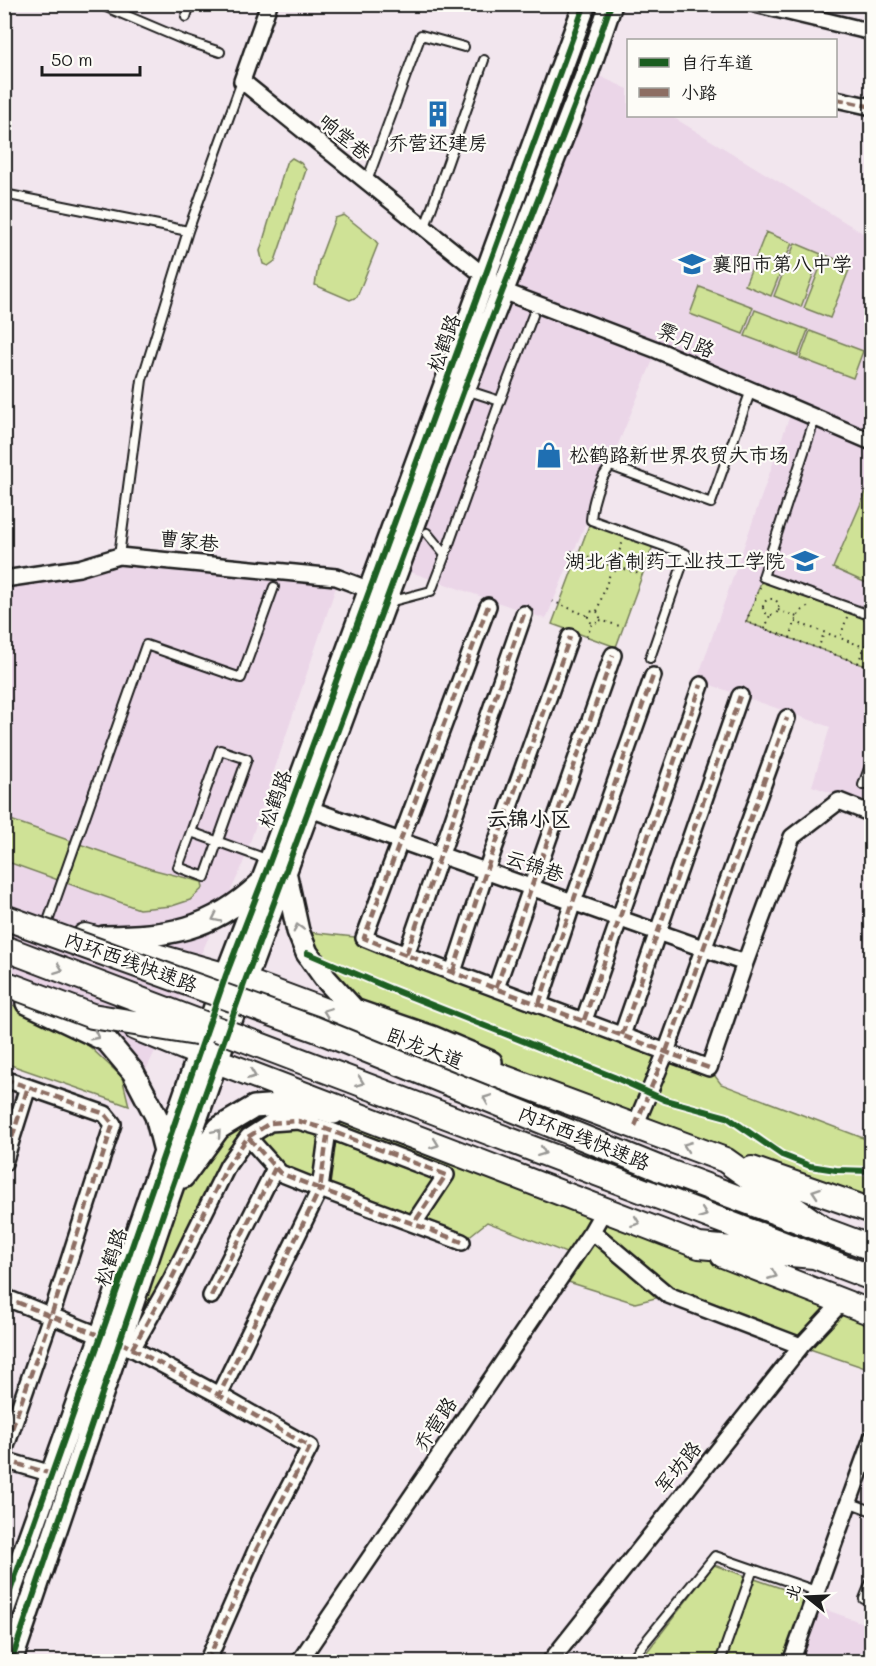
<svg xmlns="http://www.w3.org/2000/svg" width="876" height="1666" viewBox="0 0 876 1666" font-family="Mali,'LXGW WenKai TC',sans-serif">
<rect width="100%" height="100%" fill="#f2e6ee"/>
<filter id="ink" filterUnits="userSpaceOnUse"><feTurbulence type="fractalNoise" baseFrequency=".0167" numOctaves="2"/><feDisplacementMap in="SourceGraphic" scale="12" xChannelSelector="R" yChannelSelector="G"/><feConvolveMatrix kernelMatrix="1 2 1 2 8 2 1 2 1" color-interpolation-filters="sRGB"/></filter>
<g filter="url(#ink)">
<!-- built -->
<path fill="#ebd6e8" d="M588 71 628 89V116H671L871 238V807L812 786 830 727 697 680 791 412 655 355 546 619 399 568Z
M122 563 338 581 241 869 129 1106 5 1063V581Z
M813 1605 871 1626V1661L794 1662Z"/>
<!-- green -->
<path fill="#cfe296" stroke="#767f59" stroke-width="1.5" d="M292 158 301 163 306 170 275 261 268 266 263 264 260 251 286 163Z
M344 215 374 239 378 244 357 297 350 300 315 285 319 261 335 218Z
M766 232 792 243 771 296 745 285Z
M795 243 821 254 801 307 774 296Z
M825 255 851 265 830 318 804 308Z
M700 287 753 307 743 334 690 314Z
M755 310 808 330 798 356 745 336Z
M810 331 863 351 853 378 800 358Z
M868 487 872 489 871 585 833 568Z
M591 520 654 543 616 647 552 624Z
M763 577 871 616V668L746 622Z
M5 818 151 869 202 882 203 888 190 900 172 906 139 909 5 861Z
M298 931 364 938 709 1068 721 1084 871 1141V1211L354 1010Z
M5 1002 75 1033 122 1077 129 1106 5 1063Z
M254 1107 321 1109 872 1313 871 1370 801 1346 668 1295 635 1303 559 1279 574 1256 487 1222 462 1242 275 1168 241 1146 132 1349 120 1342 169 1196 219 1128Z
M714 1565 807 1597 784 1661 639 1662Z"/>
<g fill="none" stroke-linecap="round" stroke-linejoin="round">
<!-- service casing -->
<g stroke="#1c1c1c" stroke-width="12">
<path id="service" d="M99 4 184 40 220 52
M186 17 190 4
M367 181 421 35 464 47
M4 194 188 231 242 81
M425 227 484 60
M500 401 533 315
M815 418 763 577 872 616
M427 533 445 555 500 401 466 390
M119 556 142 380 188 231
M389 602 431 591 445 555
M650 658 686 554 591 520C592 504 599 478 611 466L711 503 751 390
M863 785 872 760
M4 811V815
M191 832 178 867 205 877 247 759 220 750 191 832 269 860
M47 924 146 645 241 678 274 587
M848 1502 872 1511
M864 1599 872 1579
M629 1662 715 1556 816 1591
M720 1662 753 1569"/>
</g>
<!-- minor casing -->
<g stroke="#1c1c1c" stroke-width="20">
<path id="minor" d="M269 4 242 81 503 291 657 350 872 442
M755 4 872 32
M836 99 872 107
M4 579 79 568 119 556 336 577 370 590
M524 614 406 955 709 1068 745 963 792 837 839 801 872 814
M310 809 745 963
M406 955 364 938 488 606
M453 972 486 871 570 637
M496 988 613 655
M539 1004 573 902 653 676
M584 1020 701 685
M622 1035 740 696
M4 1079 28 1087
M635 1126 666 1052 787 718
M248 1137 270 1123 298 1121 326 1129 446 1175 414 1223
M4 1163 28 1087 105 1114 113 1124 51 1316 4 1452
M592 1231 668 1295 801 1346
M211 1296 275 1168
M4 1297 101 1336
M120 1342 219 1395 320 1189 462 1242
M132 1349 171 1280 228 1165 248 1137 280 1173 320 1189 328 1130
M4 1460 52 1474
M207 1662 257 1548 310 1447 219 1395
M299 1662 592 1231 604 1210
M550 1662 801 1346 842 1302
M791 1662 872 1438"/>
</g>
<!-- secondary casing -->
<g stroke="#1c1c1c" stroke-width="26">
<path id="secondary" d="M286 876 298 931 307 953 325 978 354 1010 432 1037 491 1062
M104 937C169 936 210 931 259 885
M27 1003 107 1041 133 1072 156 1116 165 1151
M183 1177 219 1128 254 1107 280 1105 321 1109 334 1113
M4 1608 101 1336 226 975 270 861 585 4
M11 1662 169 1196 245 981 464 390 588 71 611 4"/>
</g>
<!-- trunk casing -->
<g stroke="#1c1c1c" stroke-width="28">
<path id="trunk" d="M85 936 245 981 725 1160 826 1231
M136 1028 217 1061 699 1246 814 1256
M658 1168 872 1248
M752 1169 872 1211
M649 1193 872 1278
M723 1255 872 1313"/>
</g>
<!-- path -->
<path stroke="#1c1c1c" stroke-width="2" stroke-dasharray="1.5 4.5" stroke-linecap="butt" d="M571 551 609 563
M616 560 621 562 618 572 607 568 611 558 616 560 623 541
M619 567 642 575
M760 587 746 622 872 668
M763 607a8 8 0 1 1 16 0a8 8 0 1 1-16 0Z
M552 601 588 616
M778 610 797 617
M588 617a6 6 0 1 1 12 0a6 6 0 1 1-12 0Z
M597 611 611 571
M847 617 840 638 864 647
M600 620 623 627
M795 622 840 638
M765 629 770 615
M587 637 592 623
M790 638C795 623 795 612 811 605
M818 649 824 633
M858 663 872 627"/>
<!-- service -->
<use href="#service" stroke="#fdfcf7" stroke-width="8"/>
<!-- minor -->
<use href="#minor" stroke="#fdfcf7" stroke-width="15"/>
<!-- secondary -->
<use href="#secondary" stroke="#fdfcf7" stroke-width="21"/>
<!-- trunk -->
<use href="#trunk" stroke="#fdfcf7" stroke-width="24"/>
<!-- trunk-bridge casing -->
<g stroke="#1c1c1c" stroke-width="28" stroke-linecap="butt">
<path id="trunk-bridge" d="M4 917 315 1029 658 1168
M4 948 649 1193
M4 983 92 1016 202 1034"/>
</g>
<!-- trunk-bridge -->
<use href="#trunk-bridge" stroke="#fdfcf7" stroke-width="24"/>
<!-- quiet -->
<path stroke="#8d6e63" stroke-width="4.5" stroke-dasharray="9 4.5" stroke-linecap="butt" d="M836 99 872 107
M524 614 406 955 709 1068
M406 955 364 938 488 606
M453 972 486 871 570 637
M496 988 613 655
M539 1004 573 902 653 676
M584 1020 701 685
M622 1035 740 696
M4 1079 28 1087
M635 1126 666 1052 787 718
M248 1137 270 1123 298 1121 326 1129 446 1175 414 1223
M4 1163 28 1087 105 1114 113 1124 51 1316 4 1452
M211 1296 275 1168
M4 1297 101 1336
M120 1342 219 1395 320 1189 462 1242
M132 1349 171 1280 228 1165 248 1137 280 1173 320 1189 328 1130
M4 1460 52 1474
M207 1662 257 1548 310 1447 219 1395"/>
<!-- cycleway casing -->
<g stroke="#fdfcf7" stroke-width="10">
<path id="cycleway" d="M307 953 389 988 614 1077 665 1100 727 1117 782 1155 810 1166 836 1170 872 1171
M4 1608 101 1336 226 975 270 861 585 4
M11 1662 169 1196 245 981 464 390 588 71 611 4"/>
</g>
<!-- cycleway -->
<use href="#cycleway" stroke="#1b5e20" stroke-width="6"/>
</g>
<!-- one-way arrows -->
<defs><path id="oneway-chevron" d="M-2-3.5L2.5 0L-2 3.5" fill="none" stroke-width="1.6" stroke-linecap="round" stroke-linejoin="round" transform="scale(1.5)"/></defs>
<g stroke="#989794">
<use href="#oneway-chevron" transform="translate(216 918) rotate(154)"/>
<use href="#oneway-chevron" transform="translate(298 928) rotate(-106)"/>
<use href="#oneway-chevron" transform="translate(59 969) rotate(21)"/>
<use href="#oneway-chevron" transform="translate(327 1012) rotate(-159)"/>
<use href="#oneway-chevron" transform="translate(95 1036) rotate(27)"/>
<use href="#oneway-chevron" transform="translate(252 1075) rotate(21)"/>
<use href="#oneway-chevron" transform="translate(360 1082) rotate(21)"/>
<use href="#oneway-chevron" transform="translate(487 1099) rotate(-158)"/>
<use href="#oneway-chevron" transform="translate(217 1133) rotate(-49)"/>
<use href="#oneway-chevron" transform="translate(435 1144) rotate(21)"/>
<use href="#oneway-chevron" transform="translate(687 1146) rotate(-160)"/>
<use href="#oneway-chevron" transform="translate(542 1152) rotate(21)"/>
<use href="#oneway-chevron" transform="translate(816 1192) rotate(-161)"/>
<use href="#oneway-chevron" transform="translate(703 1214) rotate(21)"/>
<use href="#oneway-chevron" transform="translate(636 1222) rotate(21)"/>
<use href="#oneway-chevron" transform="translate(773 1275) rotate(22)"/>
</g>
</g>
<!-- icons -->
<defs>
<g id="building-bare" transform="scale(2.07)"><path d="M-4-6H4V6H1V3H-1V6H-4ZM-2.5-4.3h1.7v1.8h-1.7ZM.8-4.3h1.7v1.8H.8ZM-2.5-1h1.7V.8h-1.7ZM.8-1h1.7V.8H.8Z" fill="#1f6fb2" stroke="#fdfcf7" stroke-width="2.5" paint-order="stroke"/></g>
<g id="school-bare" transform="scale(2.07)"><path d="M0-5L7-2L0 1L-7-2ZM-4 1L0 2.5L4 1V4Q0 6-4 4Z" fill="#1f6fb2" stroke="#fdfcf7" stroke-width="2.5" paint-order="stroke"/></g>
<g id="shop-bare" transform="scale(2.07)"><path d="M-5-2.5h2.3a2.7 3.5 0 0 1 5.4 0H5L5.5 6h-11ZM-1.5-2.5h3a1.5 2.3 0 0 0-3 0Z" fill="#1f6fb2" stroke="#fdfcf7" stroke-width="2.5" paint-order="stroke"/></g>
<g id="university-bare" transform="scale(2.07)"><path d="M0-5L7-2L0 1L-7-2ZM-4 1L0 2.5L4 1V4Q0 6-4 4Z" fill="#1f6fb2" stroke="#fdfcf7" stroke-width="2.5" paint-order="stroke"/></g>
</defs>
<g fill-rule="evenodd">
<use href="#building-bare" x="438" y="114"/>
<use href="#school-bare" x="692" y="264"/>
<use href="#shop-bare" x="549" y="455"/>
<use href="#university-bare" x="805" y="561"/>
</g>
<g text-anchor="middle" stroke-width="4.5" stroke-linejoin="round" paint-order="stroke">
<!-- street labels -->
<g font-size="20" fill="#1c1c1c" stroke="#fdfcf7">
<text transform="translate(345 137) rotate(39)" y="7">响堂巷</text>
<text transform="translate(686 340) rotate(23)" y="7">霁月路</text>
<text transform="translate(444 343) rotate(-70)" y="7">松鹤路</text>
<text transform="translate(189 541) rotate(6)" y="7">曹家巷</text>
<text transform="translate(275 799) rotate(-70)" y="7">松鹤路</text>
<text transform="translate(535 866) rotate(19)" y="7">云锦巷</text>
<text transform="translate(131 962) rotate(20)" y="7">内环西线快速路</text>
<text transform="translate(425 1048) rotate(21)" y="7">卧龙大道</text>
<text transform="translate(584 1138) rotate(22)" y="7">内环西线快速路</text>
<text transform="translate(111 1257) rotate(-71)" y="7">松鹤路</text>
<text transform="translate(435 1424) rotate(-56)" y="7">乔营路</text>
<text transform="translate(678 1467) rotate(-51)" y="7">军坊路</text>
</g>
<!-- poi labels -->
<g font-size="20" fill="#1c1c1c" stroke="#fdfcf7" text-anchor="start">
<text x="438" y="150" text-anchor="middle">乔营还建房</text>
<text x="712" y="271">襄阳市第八中学</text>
<text x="569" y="462">松鹤路新世界农贸大市场</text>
<text x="785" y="568" text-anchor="end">湖北省制药工业技工学院</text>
</g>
<!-- neighbourhood labels -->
<g font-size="21" font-weight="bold" fill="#1c1c1c" stroke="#fdfcf7">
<text x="529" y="826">云锦小区</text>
</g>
</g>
<!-- margin -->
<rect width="876" height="1666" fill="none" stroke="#fdfcf7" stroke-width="24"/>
<rect x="12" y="12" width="852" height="1642" fill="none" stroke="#1c1c1c" stroke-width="2" filter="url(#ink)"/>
<!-- legend -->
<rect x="627" y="39" width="210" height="78" fill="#fdfcf7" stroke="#a3a29f" stroke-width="1.5"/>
<rect x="639" y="58" width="30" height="9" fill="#1b5e20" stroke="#a3a29f" stroke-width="1.5"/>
<text x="681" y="69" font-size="18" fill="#1c1c1c">自行车道</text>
<rect x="639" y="88" width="30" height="9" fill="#8d6e63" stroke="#a3a29f" stroke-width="1.5"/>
<text x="681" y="99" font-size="18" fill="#1c1c1c">小路</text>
<!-- north arrow -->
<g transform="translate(807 1597) rotate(288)" stroke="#fdfcf7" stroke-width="4.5" paint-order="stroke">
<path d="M0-4.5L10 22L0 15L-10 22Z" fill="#1c1c1c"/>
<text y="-9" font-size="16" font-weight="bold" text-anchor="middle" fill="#1c1c1c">北</text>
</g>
<!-- scale -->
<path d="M42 66v9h98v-9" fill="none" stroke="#1c1c1c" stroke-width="3"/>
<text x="51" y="66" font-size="18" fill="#1c1c1c" stroke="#fdfcf7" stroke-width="4.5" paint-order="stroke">50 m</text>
</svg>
